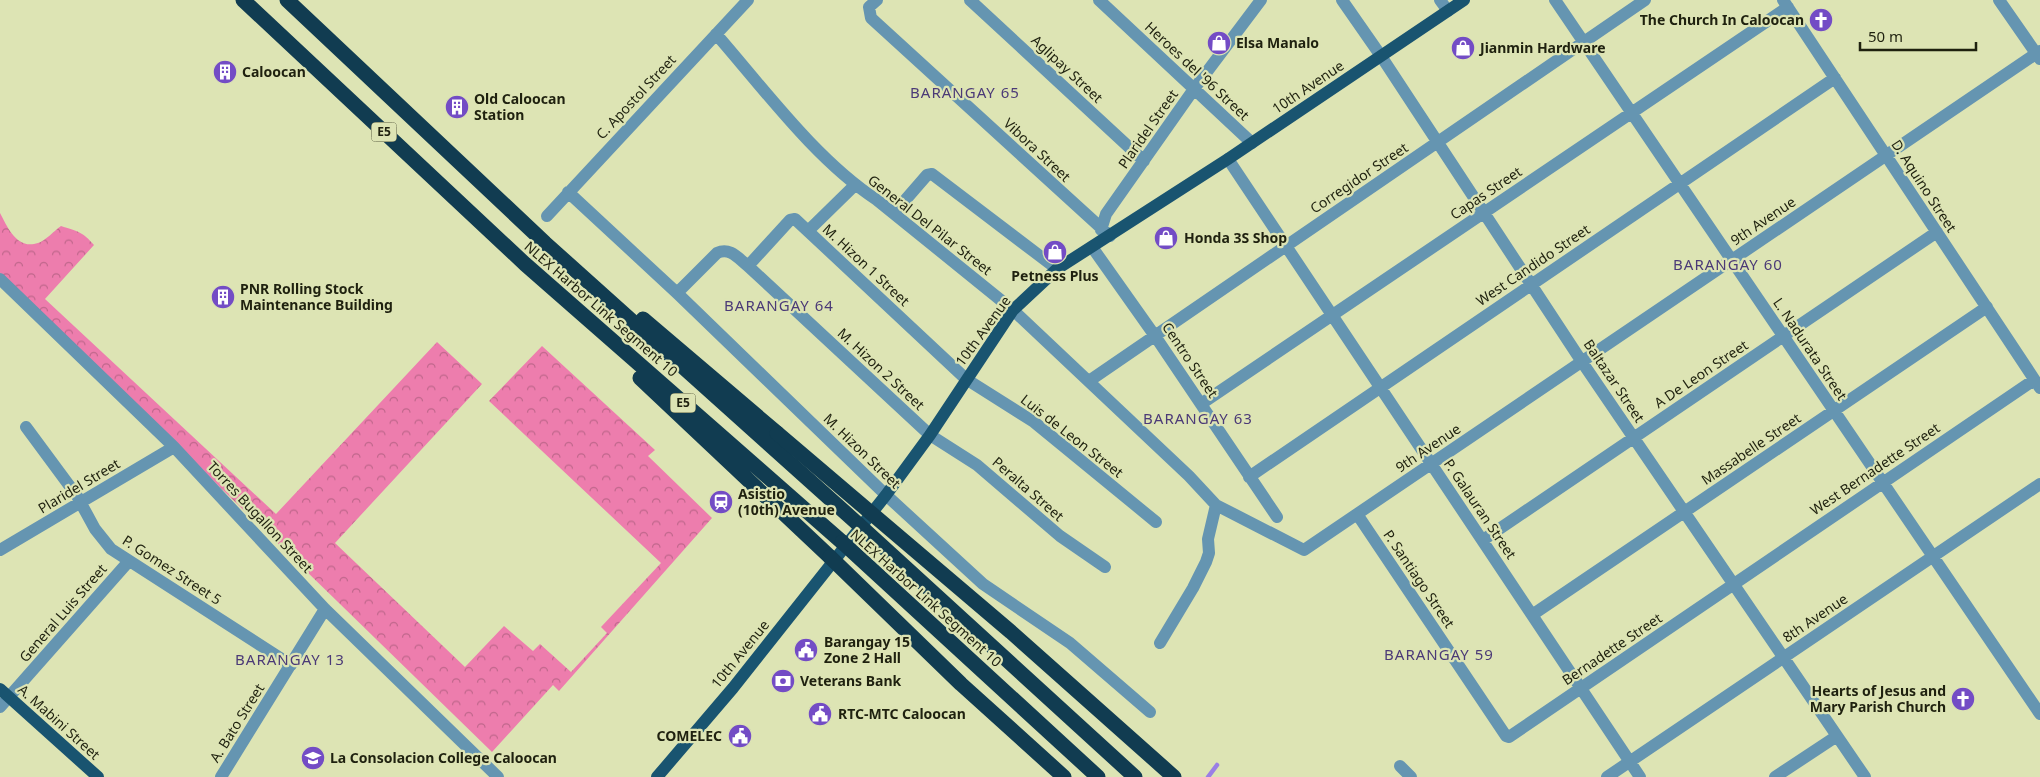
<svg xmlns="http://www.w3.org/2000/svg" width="2040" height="777" viewBox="0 0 2040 777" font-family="'Noto Sans',sans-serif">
<defs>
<pattern id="forest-crowns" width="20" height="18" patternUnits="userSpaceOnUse" patternTransform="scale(1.25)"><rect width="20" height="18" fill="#ed7dad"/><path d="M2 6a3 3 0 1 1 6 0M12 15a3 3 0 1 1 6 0" fill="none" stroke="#bf668b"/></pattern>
</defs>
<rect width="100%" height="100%" fill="#dde4b4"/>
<!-- forest -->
<path fill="url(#forest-crowns)" d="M0 213C8 228 17 250 38 243 45 241 54 231 61 226 77 231 83 232 94 245L45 299 276 514 437 342 482 384 335 543 465 667 504 626 533 651 540 644 571 672 607 633 601 627 661 563 489 401 542 346 655 450 648 456 712 518 559 691 553 685 492 752 0 273Z"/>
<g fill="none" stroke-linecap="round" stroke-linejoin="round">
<!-- stream -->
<path stroke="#9a7fe5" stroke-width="4.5" d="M1208 777 1217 765"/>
<!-- minor -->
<path stroke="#6595b1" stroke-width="12" d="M877 0 869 7 871 18 1110 236
M970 0 1144 161
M1099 0 1252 143
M1342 0 1381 56 1582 362 1865 777
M1440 0 1448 11
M1555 0 2040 714
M1783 0 2040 388
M1999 0 2040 59
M716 34C764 89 816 160 877 200L1013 310 1189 476 1216 505 1304 550 2040 51
M1228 159 1640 777
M568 192 677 293 886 495 983 584 1070 643 1150 712
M894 213 927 175 932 174 1057 269
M547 216 748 0
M1101 230 1106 214 1194 89 1261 0
M808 231 855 185
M1092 247 1155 336 1277 517
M748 266 790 220 795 219 966 379 1034 422 1156 522
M0 279 174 447 325 609 498 777
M677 293 717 253C730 247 738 258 748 266L930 435 977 465 1060 536 1105 567
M1089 381 1645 0
M1201 404 1788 7
M26 427 77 496 95 529 111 549 291 665
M1249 477 1835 78
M1357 514 1506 736 1509 737 2034 380
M1483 540 1937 232
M0 550 174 447
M1532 615 1987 307
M1160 643 1193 588 1206 562 1209 553 1208 539 1216 505
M0 707 129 561
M1400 766 1411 777
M221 777 325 609
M1607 777 2040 484
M1775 777 1837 736"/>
<!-- major -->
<path stroke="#195470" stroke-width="12" d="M0 689 98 777
M657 777 733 688 886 495 930 435 1013 310 1057 269 1228 159 1464 0"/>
<!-- highway -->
<path stroke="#113c51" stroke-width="15" d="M243 0 525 264 842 542
M287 0 545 243 858 524
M643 319 777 433
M640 378 830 557"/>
<!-- highway-bridge -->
<path stroke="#113c51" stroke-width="15" d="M777 433 1011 632 1174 777
M858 524 1135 777
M842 542 1098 777
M830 557 961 684 1064 777"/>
</g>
<!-- icons -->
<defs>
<g id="church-disc" transform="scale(1.25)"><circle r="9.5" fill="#734cc5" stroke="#dde4b4"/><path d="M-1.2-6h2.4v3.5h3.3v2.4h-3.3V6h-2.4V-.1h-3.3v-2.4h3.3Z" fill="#fff"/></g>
<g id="shop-disc" transform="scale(1.25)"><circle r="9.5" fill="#734cc5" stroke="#dde4b4"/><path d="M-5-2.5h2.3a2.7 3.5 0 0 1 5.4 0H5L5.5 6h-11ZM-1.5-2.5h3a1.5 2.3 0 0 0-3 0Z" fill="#fff"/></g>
<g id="building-disc" transform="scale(1.25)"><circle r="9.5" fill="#734cc5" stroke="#dde4b4"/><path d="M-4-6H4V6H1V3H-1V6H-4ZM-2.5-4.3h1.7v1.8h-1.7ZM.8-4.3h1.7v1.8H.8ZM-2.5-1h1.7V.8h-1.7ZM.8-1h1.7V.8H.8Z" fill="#fff"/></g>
<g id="station-disc" transform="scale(1.25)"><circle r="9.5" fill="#734cc5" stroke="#dde4b4"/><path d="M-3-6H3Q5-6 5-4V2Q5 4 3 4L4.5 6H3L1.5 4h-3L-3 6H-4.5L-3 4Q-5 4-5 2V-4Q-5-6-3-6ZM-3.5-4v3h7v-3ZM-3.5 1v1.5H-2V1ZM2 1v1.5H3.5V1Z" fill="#fff"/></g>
<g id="civic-disc" transform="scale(1.25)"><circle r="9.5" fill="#734cc5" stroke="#dde4b4"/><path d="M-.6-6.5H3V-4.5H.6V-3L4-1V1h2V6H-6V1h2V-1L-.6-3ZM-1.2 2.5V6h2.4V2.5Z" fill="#fff"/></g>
<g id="bank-disc" transform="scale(1.25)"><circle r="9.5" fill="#734cc5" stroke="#dde4b4"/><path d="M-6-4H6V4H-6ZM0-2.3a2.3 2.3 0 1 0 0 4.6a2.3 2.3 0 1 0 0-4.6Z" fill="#fff"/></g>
<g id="university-disc" transform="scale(1.25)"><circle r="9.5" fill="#734cc5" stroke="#dde4b4"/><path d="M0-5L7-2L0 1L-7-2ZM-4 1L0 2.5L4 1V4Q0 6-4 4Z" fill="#fff"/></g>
</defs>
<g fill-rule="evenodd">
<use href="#church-disc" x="1821" y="20"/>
<use href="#shop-disc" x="1219" y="43"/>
<use href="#shop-disc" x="1463" y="48"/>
<use href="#building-disc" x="225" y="72"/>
<use href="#building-disc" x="457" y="107"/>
<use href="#shop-disc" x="1166" y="238"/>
<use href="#shop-disc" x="1055" y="252"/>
<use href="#building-disc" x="223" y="297"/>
<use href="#station-disc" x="721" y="502"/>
<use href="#civic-disc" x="806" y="650"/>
<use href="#bank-disc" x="783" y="681"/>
<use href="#church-disc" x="1963" y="699"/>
<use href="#civic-disc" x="820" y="714"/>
<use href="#civic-disc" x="740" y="736"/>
<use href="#university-disc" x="313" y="758"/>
</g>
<g text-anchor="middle" stroke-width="4.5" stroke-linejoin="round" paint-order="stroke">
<!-- shield labels -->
<g fill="#dde4b4" stroke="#585c40" stroke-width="1">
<rect x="371.5" y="122.5" width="25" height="19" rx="4"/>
<rect x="670.5" y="393.5" width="25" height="19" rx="4"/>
</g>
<g font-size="12" font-weight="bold" fill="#1f210f">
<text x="384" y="136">E5</text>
<text x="683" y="407">E5</text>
</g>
<!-- poi labels -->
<g font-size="14" font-weight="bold" fill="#1f210f" stroke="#dde4b4" text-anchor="start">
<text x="1804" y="25" text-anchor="end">The Church In Caloocan</text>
<text x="1236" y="48">Elsa Manalo</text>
<text x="1480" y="53">Jianmin Hardware</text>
<text x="242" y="77">Caloocan</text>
<text x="474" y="104">Old Caloocan<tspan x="474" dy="16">Station</tspan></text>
<text x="1184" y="243">Honda 3S Shop</text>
<text x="1055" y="281" text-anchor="middle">Petness Plus</text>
<text x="240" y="294">PNR Rolling Stock<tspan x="240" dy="16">Maintenance Building</tspan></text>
<text x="738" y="499">Asistio<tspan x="738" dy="16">(10th) Avenue</tspan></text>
<text x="824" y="647">Barangay 15<tspan x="824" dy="16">Zone 2 Hall</tspan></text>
<text x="800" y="686">Veterans Bank</text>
<text x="1946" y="696" text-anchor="end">Hearts of Jesus and<tspan x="1946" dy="16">Mary Parish Church</tspan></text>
<text x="838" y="719">RTC-MTC Caloocan</text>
<text x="722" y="741" text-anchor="end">COMELEC</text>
<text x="330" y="763">La Consolacion College Caloocan</text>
</g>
<!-- street labels -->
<g font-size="14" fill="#1f210f" stroke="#dde4b4">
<text transform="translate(1067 69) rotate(43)" y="5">Aglipay Street</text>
<text transform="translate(1197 71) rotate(43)" y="5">Heroes del '96 Street</text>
<text transform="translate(1308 87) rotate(-34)" y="5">10th Avenue</text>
<text transform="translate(636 97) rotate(-47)" y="5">C. Apostol Street</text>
<text transform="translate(1148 129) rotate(-55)" y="5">Plaridel Street</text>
<text transform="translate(1037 150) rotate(43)" y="5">Vibora Street</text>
<text transform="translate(1359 178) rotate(-34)" y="5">Corregidor Street</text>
<text transform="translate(1924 186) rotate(57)" y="5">D. Aquino Street</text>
<text transform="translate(1486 193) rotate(-34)" y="5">Capas Street</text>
<text transform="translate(1763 221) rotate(-34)" y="5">9th Avenue</text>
<text transform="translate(930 225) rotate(38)" y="5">General Del Pilar Street</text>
<text transform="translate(866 265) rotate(43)" y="5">M. Hizon 1 Street</text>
<text transform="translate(1533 265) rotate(-34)" y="5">West Candido Street</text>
<text transform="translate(601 309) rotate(41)" y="5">NLEX Harbor Link Segment 10</text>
<text transform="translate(983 331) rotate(-54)" y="5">10th Avenue</text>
<text transform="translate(1810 349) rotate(56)" y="5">L. Nadurata Street</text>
<text transform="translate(1190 360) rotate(56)" y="5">Centro Street</text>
<text transform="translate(881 369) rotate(43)" y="5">M. Hizon 2 Street</text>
<text transform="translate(1701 374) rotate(-34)" y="5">A De Leon Street</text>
<text transform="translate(1614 381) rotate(56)" y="5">Baltazar Street</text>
<text transform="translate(1072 436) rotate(38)" y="5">Luis de Leon Street</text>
<text transform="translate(1428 448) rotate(-34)" y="5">9th Avenue</text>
<text transform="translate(1751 449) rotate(-34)" y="5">Massabelle Street</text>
<text transform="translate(862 451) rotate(44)" y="5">M. Hizon Street</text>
<text transform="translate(1875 469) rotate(-34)" y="5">West Bernadette Street</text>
<text transform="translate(79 486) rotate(-31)" y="5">Plaridel Street</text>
<text transform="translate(1028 489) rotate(41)" y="5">Peralta Street</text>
<text transform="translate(1480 509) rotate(56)" y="5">P. Galauran Street</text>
<text transform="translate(260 517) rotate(47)" y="5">Torres Bugallon Street</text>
<text transform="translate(172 570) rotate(33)" y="5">P. Gomez Street 5</text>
<text transform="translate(1419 579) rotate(56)" y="5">P. Santiago Street</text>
<text transform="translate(926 598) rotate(42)" y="5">NLEX Harbor Link Segment 10</text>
<text transform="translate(63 613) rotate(-49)" y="5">General Luis Street</text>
<text transform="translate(1815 618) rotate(-34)" y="5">8th Avenue</text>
<text transform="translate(1612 649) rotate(-34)" y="5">Bernadette Street</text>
<text transform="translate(740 654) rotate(-51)" y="5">10th Avenue</text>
<text transform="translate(59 722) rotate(42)" y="5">A. Mabini Street</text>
<text transform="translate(237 723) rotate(-58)" y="5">A. Bato Street</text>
</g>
<!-- neighbourhood labels -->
<g font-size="15" letter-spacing="1" fill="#4b3a77" stroke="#dde4b4">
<text x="965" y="98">BARANGAY 65</text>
<text x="1728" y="270">BARANGAY 60</text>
<text x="779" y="311">BARANGAY 64</text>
<text x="1198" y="424">BARANGAY 63</text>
<text x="1439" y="660">BARANGAY 59</text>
<text x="290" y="665">BARANGAY 13</text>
</g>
</g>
<!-- scale -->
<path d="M1860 42v8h116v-8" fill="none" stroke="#1f210f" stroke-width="2.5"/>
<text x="1868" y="42" font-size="15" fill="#1f210f" stroke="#dde4b4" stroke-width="4" paint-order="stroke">50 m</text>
</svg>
